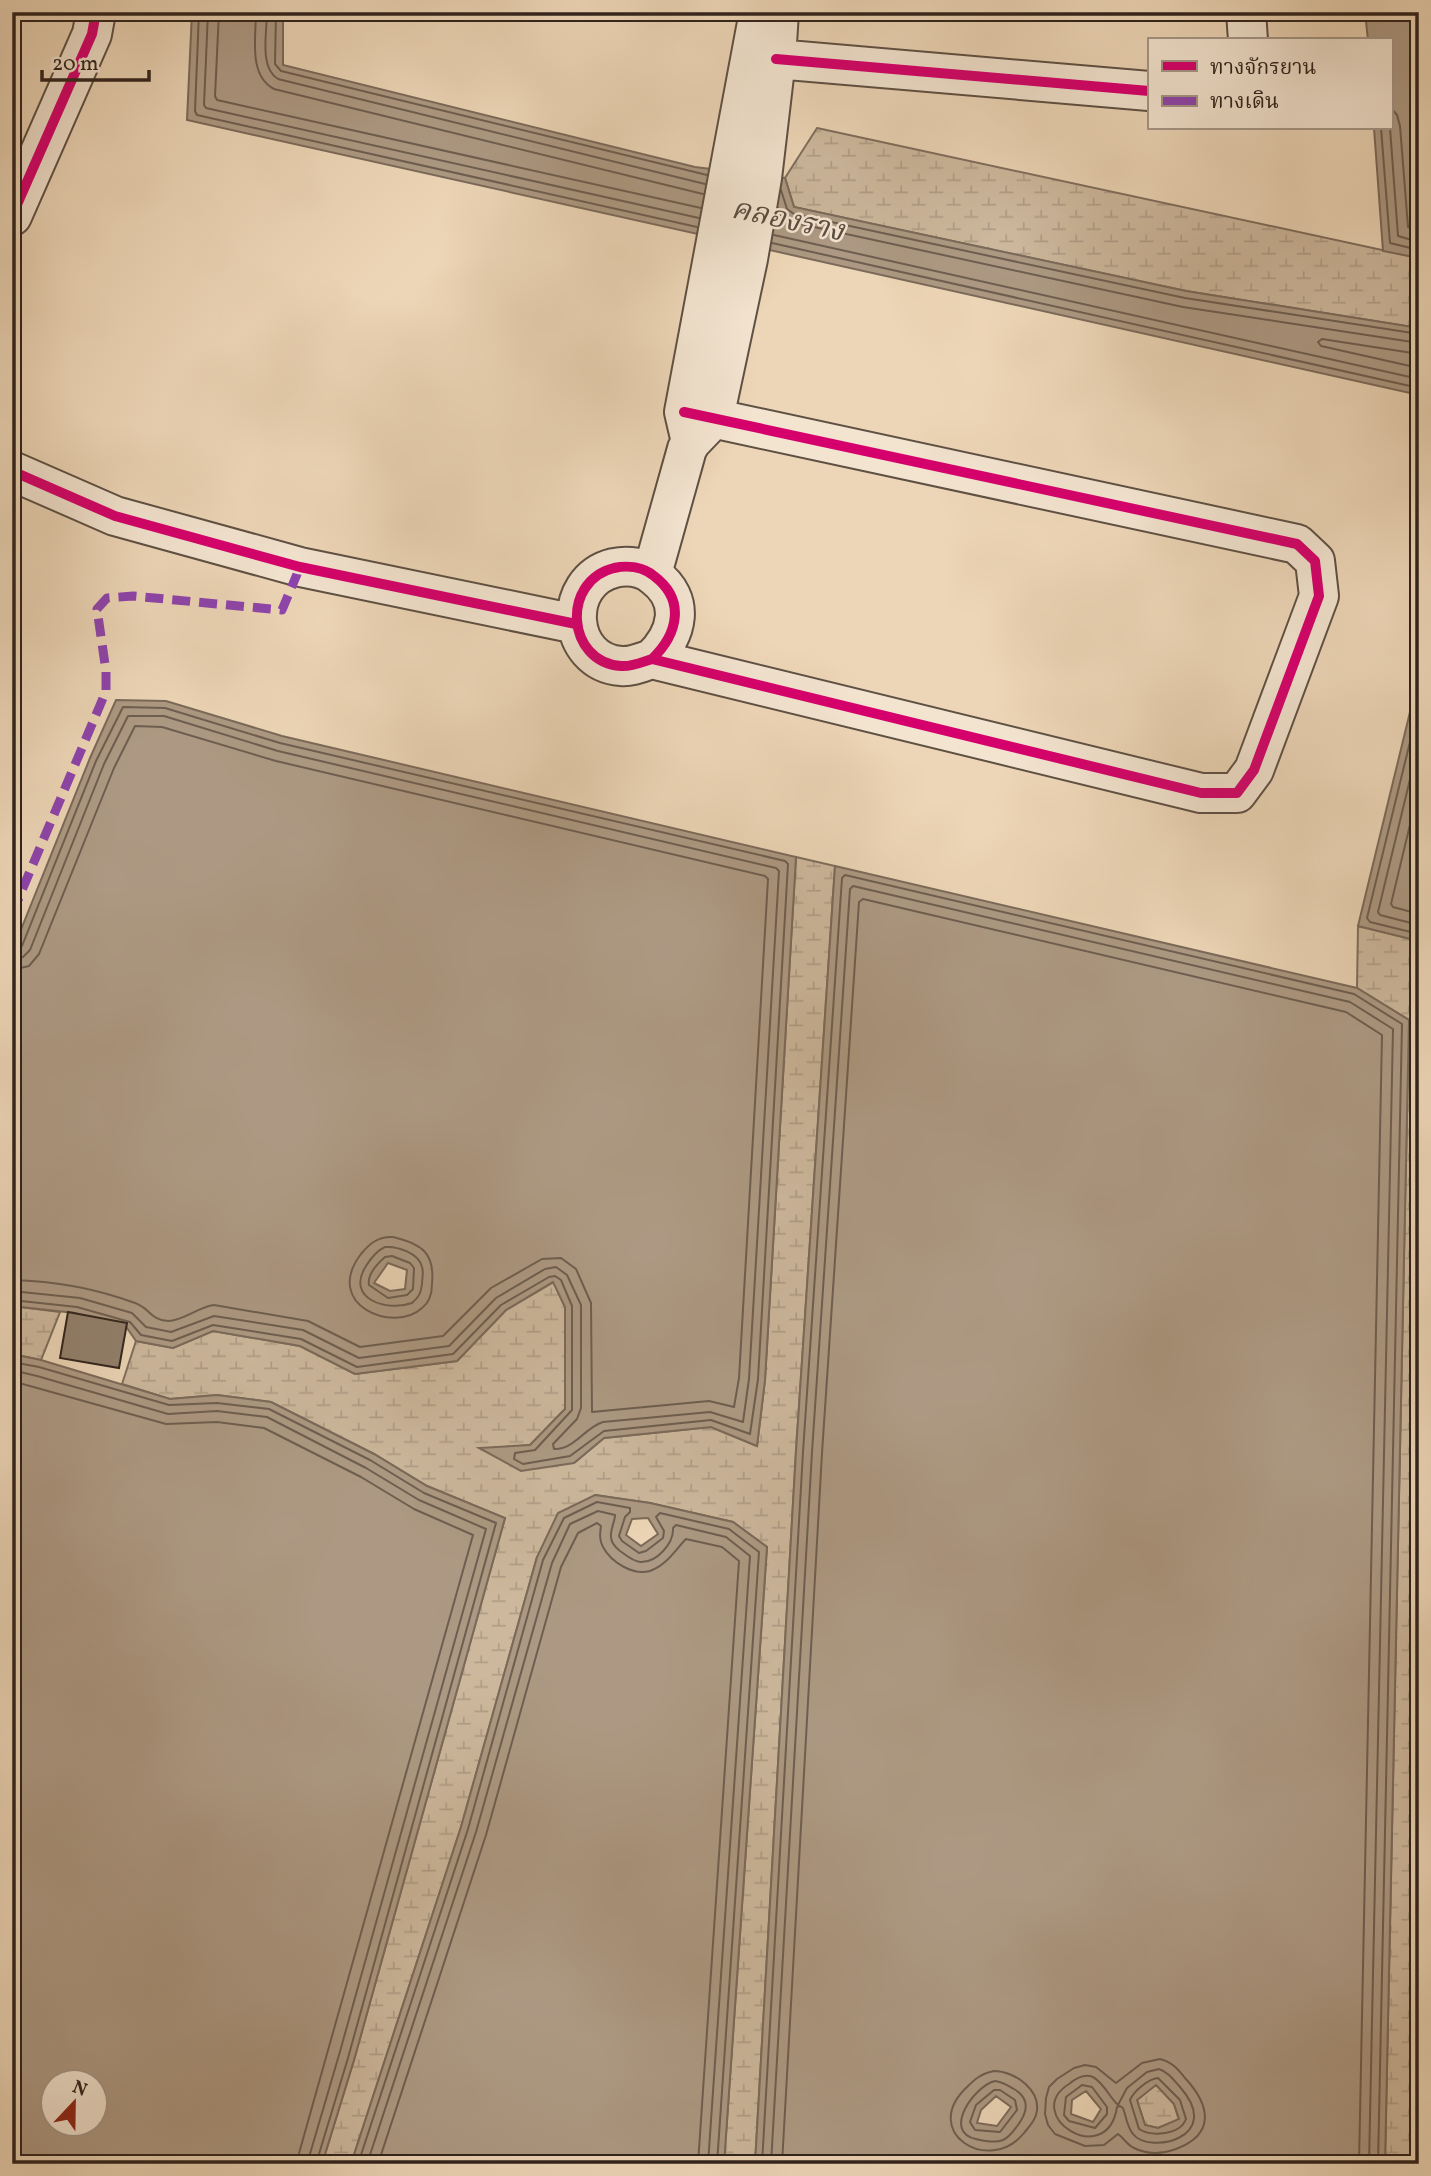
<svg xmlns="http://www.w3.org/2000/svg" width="1431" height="2176" viewBox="0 0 1431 2176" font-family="Vollkorn,'Noto Serif Thai',serif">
<defs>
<pattern id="wetland-marsh" width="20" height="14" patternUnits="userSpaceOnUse" patternTransform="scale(1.75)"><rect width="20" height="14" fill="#cdb89d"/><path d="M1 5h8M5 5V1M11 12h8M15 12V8" fill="none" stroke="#b09e87"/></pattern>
</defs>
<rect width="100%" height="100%" fill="#edd6b7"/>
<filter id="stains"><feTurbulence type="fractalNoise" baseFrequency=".00286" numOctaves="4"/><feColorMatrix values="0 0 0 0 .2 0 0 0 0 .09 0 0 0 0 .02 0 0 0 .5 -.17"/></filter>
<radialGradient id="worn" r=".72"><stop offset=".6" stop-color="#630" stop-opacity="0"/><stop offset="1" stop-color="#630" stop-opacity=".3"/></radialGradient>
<!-- wetland -->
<path fill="url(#wetland-marsh)" stroke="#7e6e5d" stroke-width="2" d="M817 128 1419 258V328L1186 291 794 207 785 178Z
M796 857 835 866 796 1451 755 2164H724L767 1547 733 1522 650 1503 595 1495 537 1557 461 1827 351 2164H322L354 2060 505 1518 427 1486 374 1454 271 1402 217 1395 170 1399 122 1384 136 1341 173 1348 213 1331 300 1346 355 1374 457 1361 506 1310 554 1282 565 1307V1409L530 1445 480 1449 574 1463 604 1438 711 1427 757 1446 765 1380Z
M1358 926 1419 941V2164H1385L1409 1020 1357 988Z
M12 1306 60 1312 41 1360 12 1354Z
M1156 2084 1174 2104 1179 2120 1158 2128 1145 2125 1137 2100Z"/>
<!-- water -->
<path fill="#ad9983" stroke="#7b6a5a" stroke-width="2" fill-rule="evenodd" d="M192 12H283V65L695 167 785 178 794 207 1186 291 1419 328V395L187 120Z
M1365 12H1419V258L1383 251 1374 128H1391V40H1368Z
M1419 675V941L1358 926Z
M116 700 166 701 282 736 796 857 765 1380 757 1446 711 1427 604 1438 574 1463 521 1471 479 1448 530 1445 565 1409V1307L553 1282 506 1310 457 1361 355 1374 300 1346 213 1331 173 1348 136 1341 127 1328 75 1313 12 1306V952L90 758ZM388 1263 407 1270 405 1289 390 1291 374 1283Z
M835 866 1357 988 1409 1020 1385 2164H755L796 1451ZM1156 2085 1174 2104 1179 2119 1158 2128 1145 2125 1137 2100ZM1086 2091 1101 2109 1093 2122 1071 2114 1072 2100ZM996 2096 1011 2107 997 2126 977 2123 981 2110Z
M12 1354 41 1360 170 1399 217 1395 271 1402 374 1454 427 1486 505 1518 354 2060 322 2164H12ZM52 2082H94V2124H52Z
M595 1495 650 1503 733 1522 767 1547 724 2164H351L461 1827 537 1557 558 1513ZM648 1518 658 1534 641 1546 626 1535 632 1519Z"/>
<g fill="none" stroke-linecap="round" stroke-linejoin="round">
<!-- shore -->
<path stroke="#6e5e50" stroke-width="2" d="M199 12 195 111 197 115 697 227
M208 12 204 105 206 108 699 218
M219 12 215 96 217 100 701 208
M256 12C256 37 248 75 274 89L703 194
M267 12C267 32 259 68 278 79L705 184
M276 12 275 64 281 71 707 175
M1391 108 1397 115 1400 126 1408 227 1419 231
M1381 128 1390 243 1419 250
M1390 128 1398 236 1419 242
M781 190 787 209 794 214 1185 298 1419 334
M778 208 782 217 791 222 1183 307 1419 343
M774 235 1419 379
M772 243 1419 388
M1419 354 1322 339 1318 342 1321 346 1419 368
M1419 705 1367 918 1370 922 1419 934
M1419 742 1378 912 1380 915 1419 925
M1419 787 1391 904 1393 907 1419 914
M12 951 18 950 22 946 96 761 123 707 165 708 280 743 785 861 788 864 758 1379 750 1434 711 1420 604 1431 570 1456 523 1464 514 1459 515 1453 535 1450 572 1410V1306L561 1280 555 1276 549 1277 501 1305 453 1354 357 1367 301 1339 213 1325 172 1341 141 1335 130 1322 77 1307 12 1300
M12 960 23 957 30 950 104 764 128 716H164L278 751 776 868 779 871 749 1379 743 1422 710 1412 603 1422C584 1428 574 1450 554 1449L553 1444 577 1419 581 1408V1305L567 1275 556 1267 545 1269 496 1298 449 1346 359 1358 303 1330 214 1316 171 1332 146 1327 132 1313 80 1298 12 1291
M12 970 29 966 39 954 114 768 135 726 162 727 276 761 765 876 768 879 739 1378 734 1407 709 1401 592 1412 591 1303 576 1269 561 1258 542 1259 491 1288 443 1336 360 1347 308 1321 214 1305C198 1307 183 1321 168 1321 150 1320 150 1308 135 1303 97 1289 53 1281 12 1280
M393 1237C422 1244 435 1253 432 1284 432 1293 430 1302 422 1308 394 1334 322 1305 361 1254 370 1243 379 1236 393 1237Z
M385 1247C397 1246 419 1253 422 1267 424 1272 422 1278 422 1284 421 1293 419 1297 412 1303 387 1312 345 1299 366 1266 371 1258 376 1251 385 1247Z
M392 1256 410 1263 414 1268 413 1289 407 1295 388 1298 369 1285C367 1275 377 1264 385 1257Z
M12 1362 39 1367 169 1405 217 1403 269 1409 370 1460 424 1493 496 1523 348 2058 316 2164
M12 1370 37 1376 168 1414 217 1411 267 1417 366 1468 419 1500 486 1529 339 2055 307 2164
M12 1381 166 1424 217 1422 264 1428 361 1477 414 1509 473 1535 296 2164
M1160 2059C1172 2062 1178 2069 1185 2078 1210 2105 1216 2134 1176 2149 1162 2154 1148 2155 1134 2148 1127 2145 1124 2138 1118 2134L1104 2145 1085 2146 1055 2134 1048 2125 1045 2114 1046 2098 1049 2087 1057 2079 1074 2068 1085 2065 1096 2067 1116 2083 1142 2063Z
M1159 2069C1168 2072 1173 2079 1180 2087 1225 2138 1149 2155 1133 2134 1127 2127 1126 2116 1123 2108L1120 2106 1117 2107C1107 2171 1020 2115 1069 2084 1076 2078 1084 2073 1093 2077 1104 2083 1110 2098 1118 2105L1127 2088 1147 2072Z
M994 2071C1015 2071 1043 2091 1036 2115 1034 2122 1028 2128 1024 2133 989 2176 919 2132 967 2087 975 2079 982 2073 994 2071Z
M1158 2078 1180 2100 1186 2119C1180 2135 1152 2137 1139 2129L1130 2100C1134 2091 1148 2079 1158 2078Z
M995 2081C1003 2082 1007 2085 1014 2089 1030 2099 1028 2111 1018 2125 1014 2130 1010 2137 1003 2140 996 2143 984 2141 976 2139 942 2132 974 2086 995 2081Z
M1082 2085 1092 2087 1107 2107V2114L1095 2128 1069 2121 1064 2115 1066 2097Z
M994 2090H1000L1015 2100 1017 2110 1000 2132 975 2130 970 2122 976 2105Z
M358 2164 468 1829 543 1560 564 1518 597 1502 630 1508V1512L625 1517 619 1536 622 1541 639 1553 646 1551 663 1538 664 1531 656 1517 660 1513 729 1529 759 1552 717 2164
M367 2164 476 1832 552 1563 570 1524 598 1511 615 1515C615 1522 610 1529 611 1537 611 1543 615 1547 620 1551 626 1555 632 1561 640 1562 657 1563 674 1543 673 1528L676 1525 726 1537 750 1556 708 2164
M378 2164 486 1835 561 1567 578 1533 597 1523 601 1526C600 1533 599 1540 603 1547 611 1562 633 1576 650 1571 667 1565 675 1550 686 1539L722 1547 739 1561 698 2164
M762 2164 803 1452 842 878 845 875 1354 994 1402 1024 1378 2164
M771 2164 812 1452 850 889 853 886 1350 1002 1393 1029 1369 2164
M782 2164 822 1453 859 902 863 899 1346 1012 1382 1035 1359 2164"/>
</g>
<!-- building -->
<path fill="#92806d" stroke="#30231d" stroke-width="2" d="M68 1312 127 1323 119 1368 60 1358Z"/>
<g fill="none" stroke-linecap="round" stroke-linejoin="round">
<!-- street casing -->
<g stroke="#5f5044" stroke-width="42">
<path id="street" d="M759 12 684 412 691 442 714 418 748 259 762 178 776 59 779 12
M1246 12 1248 40
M776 59 1149 91
M12 216 92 34 96 12
M12 471 115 516 300 567 576 624
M652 574 687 449 691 442
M652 659C678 634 686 600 654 576 643 567 628 565 614 568 561 581 566 662 621 666 632 667 642 662 652 659L1201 793H1237L1254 770 1319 596 1315 561 1297 544 684 412"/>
</g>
<!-- street -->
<use href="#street" stroke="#f3e4d0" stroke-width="38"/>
<!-- quiet -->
<path stroke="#8e44ad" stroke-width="9" stroke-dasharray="18 9" stroke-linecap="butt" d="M12 914 106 691V671L97 609 107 598 133 596 282 610 300 567"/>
<!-- cycleway casing -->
<g stroke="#f3e4d0" stroke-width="15">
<path id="cycleway" d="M776 59 1149 91
M12 216 92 34 96 12
M12 471 115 516 300 567 576 624
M652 659C678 634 686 600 654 576 643 567 628 565 614 568 561 581 566 662 621 666 632 667 642 662 652 659L1201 793H1237L1254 770 1319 596 1315 561 1297 544 684 412"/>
</g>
<!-- cycleway -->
<use href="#cycleway" stroke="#d6006c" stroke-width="10"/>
</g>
<g text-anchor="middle" stroke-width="5" stroke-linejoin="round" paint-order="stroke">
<!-- water labels -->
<g font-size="30" font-style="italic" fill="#5c4c41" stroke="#f3e4d0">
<text transform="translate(788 219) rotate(12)" y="10">คลองราง</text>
</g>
</g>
<!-- margin -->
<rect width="1431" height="2176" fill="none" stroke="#edd6b7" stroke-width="42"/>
<rect x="14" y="14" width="1403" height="2148" fill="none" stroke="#30231d" stroke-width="3.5"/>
<rect x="21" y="21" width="1389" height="2134" fill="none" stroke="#30231d" stroke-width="2"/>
<!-- legend -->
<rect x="1148" y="38" width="245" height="91" fill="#f3e4d0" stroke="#a59788" stroke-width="2"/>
<rect x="1162" y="61" width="35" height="10" fill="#d6006c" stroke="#a59788" stroke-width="2"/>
<text x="1210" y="74" font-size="21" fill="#30231d">ทางจักรยาน</text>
<rect x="1162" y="96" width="35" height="10" fill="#8e44ad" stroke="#a59788" stroke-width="2"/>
<text x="1210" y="108" font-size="21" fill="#30231d">ทางเดิน</text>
<!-- north arrow -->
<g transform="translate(74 2103) rotate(22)"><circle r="33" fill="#f3e4d0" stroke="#a59788" stroke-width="2"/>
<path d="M0-5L12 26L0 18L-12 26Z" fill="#8f2418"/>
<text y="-10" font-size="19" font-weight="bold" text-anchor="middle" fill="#30231d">N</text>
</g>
<!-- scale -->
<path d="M42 70v10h107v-10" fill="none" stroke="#30231d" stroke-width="3.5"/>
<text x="52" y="70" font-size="21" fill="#30231d" stroke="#f3e4d0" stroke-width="5" paint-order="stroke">20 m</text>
<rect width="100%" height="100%" filter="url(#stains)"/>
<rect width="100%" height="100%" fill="url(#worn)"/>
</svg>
